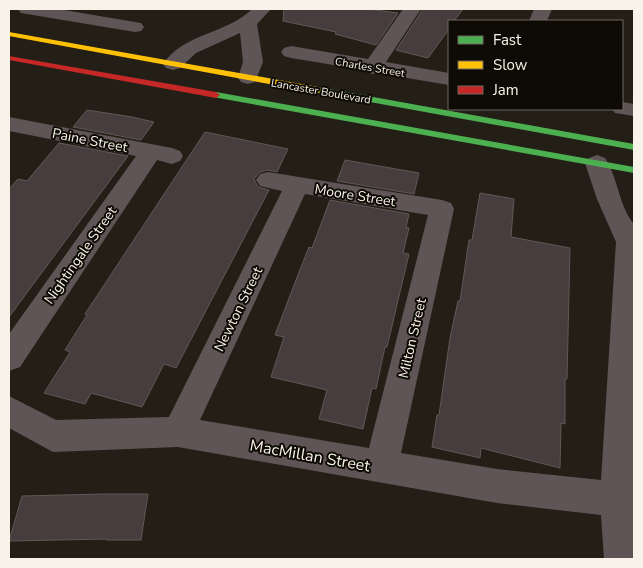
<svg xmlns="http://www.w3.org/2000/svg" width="643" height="568" viewBox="0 0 643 568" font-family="'Nunito Sans',sans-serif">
<rect width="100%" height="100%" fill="#231f16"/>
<!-- building -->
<path fill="#473c3e" stroke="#5f5957" d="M284 9H368L398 13 376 45 335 34 336 32 283 21Z
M423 9H463L454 21H449V29L428 58 396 50Z
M87 110 132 117 154 122 141 140 73 127Z
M205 132 288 149 277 172 268 170 260 172 254 179 258 187 269 190 176 368 164 364 142 407 91 393 85 404 44 393 70 352 65 350 87 315 85 314Z
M59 143 128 156 9 317V189L18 179 27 181Z
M345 160 419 173 414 194 337 181Z
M480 193 514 199 511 237 570 248 567 379H565V424L561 423 560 468 481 448 480 458 432 447 437 415H439L450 338 458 301H460L469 240H472Z
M330 200 409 214 406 227 409 228 403 253 409 254 387 347H385L376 389 372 388 363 429 319 419 327 390 271 377 284 337 275 335 296 280 309 247 312 248Z
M103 494H148L141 540H106V539L9 541 22 496Z"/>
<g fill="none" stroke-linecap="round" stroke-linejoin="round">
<!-- street -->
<path fill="#5f5556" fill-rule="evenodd" d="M18 9H58L135 22 141 23 144 27 141 31 135 32 21 13Z
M252 9H271L257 24 263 62 255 82 248 84 241 82 238 78 243 62 240 33 196 53 180 68 173 70 166 68 163 64C184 33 227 34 252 9Z
M403 9H421L386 62 449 73V85L377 73 372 74 364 70 291 58 284 56 281 52 284 48 291 46 368 59Z
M534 9H552L547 21H529Z
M622 102 634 104V116L615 113 612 109H622Z
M9 117 172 148 180 151 183 156 180 161 172 164 157 160 20 367 9 371V334L136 156 9 131Z
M597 155 605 158C618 177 619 207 634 224V559H604L601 515 497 503 178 447 53 452 9 428V396L56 420 169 417 282 191 260 186 256 180 260 174 268 172 442 200 451 203 454 209 401 453 497 469 601 480 616 242 597 199 585 163 589 158ZM305 194 428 215 369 448 200 420Z"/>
<!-- fast -->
<path fill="#4caf50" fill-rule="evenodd" d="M318 87 634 144V150L315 92 314 90Z
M216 92 634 167V173L213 97 212 95Z"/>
<!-- slow -->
<path fill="#ffc107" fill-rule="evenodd" d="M9 32 318 87 322 90 318 93 9 36Z"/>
<!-- jam -->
<path fill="#c62828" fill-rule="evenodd" d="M9 56 216 92 220 95 216 98 9 60Z"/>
</g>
<g text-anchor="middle" stroke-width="4" stroke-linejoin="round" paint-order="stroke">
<!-- far-street labels -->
<g font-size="11" fill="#f8f3e9" stroke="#0e0b05">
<text transform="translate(370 67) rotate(10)" y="4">Charles Street</text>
<text transform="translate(321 91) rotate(10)" y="4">Lancaster Boulevard</text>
</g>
<!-- street labels -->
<g font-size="14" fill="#f8f3e9" stroke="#0e0b05">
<text transform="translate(90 140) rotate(11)" y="5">Paine Street</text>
<text transform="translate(355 195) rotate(9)" y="5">Moore Street</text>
<text transform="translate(80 255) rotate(-55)" y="5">Nightingale Street</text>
<text transform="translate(238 309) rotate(-64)" y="5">Newton Street</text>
<text transform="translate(412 338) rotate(-77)" y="5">Milton Street</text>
</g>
<!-- near-street labels -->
<g font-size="16" fill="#f8f3e9" stroke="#0e0b05">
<text transform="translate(310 455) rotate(10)" y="6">MacMillan Street</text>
</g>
</g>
<!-- border -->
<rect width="643" height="568" fill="none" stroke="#f8f3e9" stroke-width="20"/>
<!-- legend -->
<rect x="448" y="20" width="175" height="90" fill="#0e0b05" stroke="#6c6860"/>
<rect x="458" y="36" width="25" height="8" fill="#4caf50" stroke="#6c6860"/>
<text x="493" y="45" font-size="15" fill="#f8f3e9">Fast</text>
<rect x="458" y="61" width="25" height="8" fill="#ffc107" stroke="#6c6860"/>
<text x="493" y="70" font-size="15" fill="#f8f3e9">Slow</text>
<rect x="458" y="86" width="25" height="8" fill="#c62828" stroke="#6c6860"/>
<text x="493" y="95" font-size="15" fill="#f8f3e9">Jam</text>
</svg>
